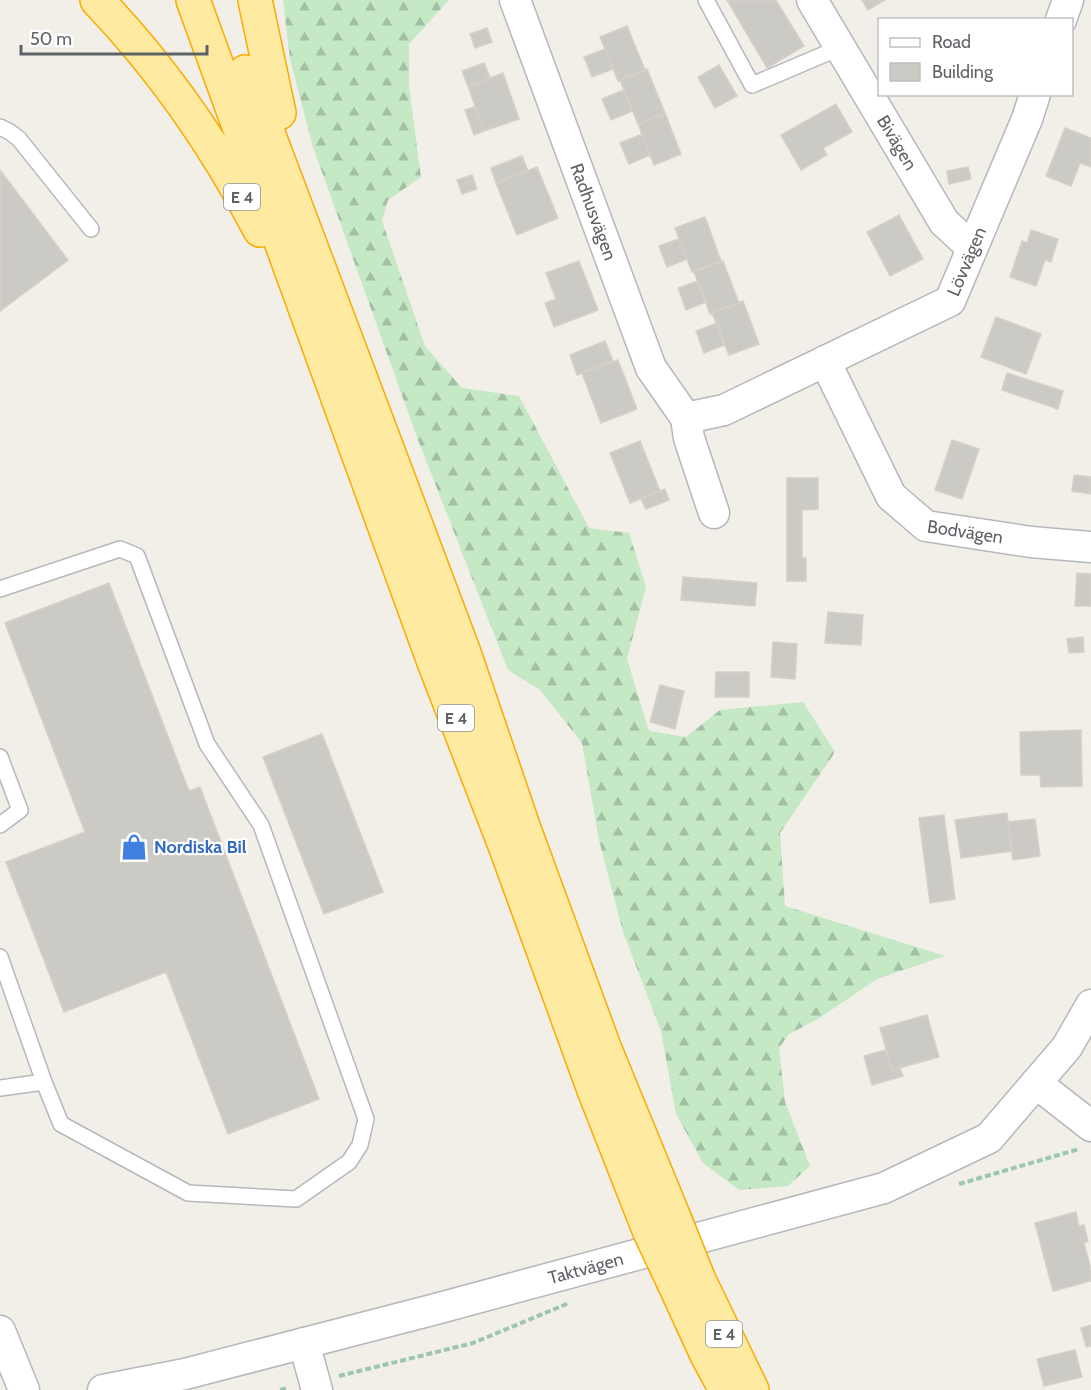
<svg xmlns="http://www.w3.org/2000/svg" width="1091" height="1390" viewBox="0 0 1091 1390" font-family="Cabin,sans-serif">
<defs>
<pattern id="forest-firs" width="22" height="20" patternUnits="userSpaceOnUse" patternTransform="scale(1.5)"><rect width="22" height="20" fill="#c5e8c5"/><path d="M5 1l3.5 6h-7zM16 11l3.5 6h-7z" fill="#a3c0a4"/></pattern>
</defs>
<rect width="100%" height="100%" fill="#f1efe8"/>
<!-- forest -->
<path fill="url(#forest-firs)" d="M283 0H449L409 44V87L421 177 388 200 382 221 425 346 462 388 519 396 589 528 629 533 646 587 627 659 649 731 686 737 720 710 803 702 835 752 780 833 785 906 945 956 877 979 818 1019 789 1034 779 1048 785 1102 810 1166 788 1186 739 1190 703 1163 676 1114 661 1031 623 932 599 840 582 743 540 690 508 670 418 440 313 147 290 59Z"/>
<!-- building -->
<path fill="#cccac5" stroke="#d6d1c6" stroke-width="1.5" d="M727 0H776L804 46 767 68Z
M862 0H885L868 10Z
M627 26 645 70 618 81 600 37Z
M487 28 492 42 475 48 470 34Z
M605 49 613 69 592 77 584 57Z
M484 63 490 78 468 86 462 71Z
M719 65 737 96 715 108 698 77Z
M647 69 665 113 638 124 620 80Z
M503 73 519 119 484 131 468 86Z
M624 90 632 111 611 120 602 99Z
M836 104 852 132 823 148 827 155 801 170 781 135Z
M475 107 484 131 474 135 465 110Z
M665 113 681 154 654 165 638 124Z
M1065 128 1091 138V167L1080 163 1071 186 1046 176Z
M642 134 650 155 629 164 620 143Z
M522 156 528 171 496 183 491 168Z
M537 167 558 218 517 235 496 183Z
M968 167 971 179 949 184 947 171Z
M0 170 68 260 0 311Z
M472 175 477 189 462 194 457 180Z
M899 215 923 259 890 276 867 232Z
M705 217 721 261 692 272 675 228Z
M1031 230 1058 239 1051 262 1045 260 1036 286 1010 277 1022 241 1027 243Z
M679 239 687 259 667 267 659 246Z
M579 261 598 310 554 327 545 303 556 299 546 273Z
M723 261 739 303 710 314 694 272Z
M698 281 706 302 686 310 678 288Z
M743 301 759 344 729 355 712 313Z
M996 317 1041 334 1026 374 981 357Z
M717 323 724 345 704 353 696 331Z
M605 341 613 361 577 375 570 355Z
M618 360 637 409 601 423 582 373Z
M1007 373 1063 391 1058 409 1002 390Z
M952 440 979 449 962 499 935 490Z
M640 441 660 491 630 503 610 453Z
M1074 475 1091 477V494L1072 491Z
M787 478H818V509L802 510V558H806V581H787Z
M665 489 669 500 646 509 641 499Z
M1077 573 1091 574V606H1075Z
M683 577 757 583 755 606 681 600Z
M109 583 189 791 200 787 319 1099 228 1134 166 972 64 1012 6 862 85 832 5 623Z
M828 612 863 615 861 645 825 643Z
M1083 637 1084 652 1069 653 1067 639Z
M773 642 797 644 795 679 771 677Z
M716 672H749V697H715Z
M660 685 684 691 675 729 650 722Z
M1081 730 1082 786 1041 787 1040 775H1021L1020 732Z
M322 734 383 892 324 914 263 757Z
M1007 813 1012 851 961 858 955 820Z
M944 815 955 899 930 903 919 818Z
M1035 819 1040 856 1013 860 1008 822Z
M927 1015 939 1057 892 1070 880 1028Z
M886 1050 892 1070 900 1068 903 1076 872 1085 864 1056Z
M1076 1212 1079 1226 1084 1225 1088 1241 1084 1243 1091 1270V1281L1053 1291 1035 1223Z
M1091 1325V1346L1086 1347 1081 1328Z
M1075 1350 1082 1377 1044 1386 1037 1359Z"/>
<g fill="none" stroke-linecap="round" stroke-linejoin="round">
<!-- service casing -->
<g stroke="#b5b8bc" stroke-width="18">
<path id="service" d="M706 0 752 85 839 48
M0 127 10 132 19 139 91 229
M0 589 120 549 137 556 207 744 261 825 366 1119 360 1145 349 1162 296 1199 188 1193 61 1124 44 1082 0 1088
M0 757 20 810 0 825
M0 957 44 1082"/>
</g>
<!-- minor casing -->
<g stroke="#b5b8bc" stroke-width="33">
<g id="minor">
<path id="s1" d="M515 0 651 368 686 418 724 410 950 301 1027 119 1035 94"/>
<path id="s2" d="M812 0 944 222 972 248"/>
<path d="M1061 20 1068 0"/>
<path id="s3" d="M825 361 891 496 926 526 1031 542 1091 547"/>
<path d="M686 418 689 438 714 513"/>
<path d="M1036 1083 1091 1126"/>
<path d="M0 1331 24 1390"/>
<path d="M304 1343 317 1390"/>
<path id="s4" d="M103 1390 185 1374 432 1310 884 1188 989 1138 1067 1047 1091 1005"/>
</g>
</g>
<!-- trunk casing -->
<g stroke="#f9ab00" stroke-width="36">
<path id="trunk" d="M97 0C163 69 216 145 260 230
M193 0 434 662 506 848 594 1090 649 1230
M255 0 279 113
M245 72 463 650 524 829 604 1047 675 1220
M698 1278 752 1390
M674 1283 707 1355 726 1390"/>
</g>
<!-- path -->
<path stroke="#9cc7a9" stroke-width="4" stroke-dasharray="6 3" stroke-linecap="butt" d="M959 1184 1079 1149
M339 1376 473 1343 569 1303
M280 1390 288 1388"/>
<!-- service -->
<use href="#service" stroke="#fff" stroke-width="15"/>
<!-- minor -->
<use href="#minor" stroke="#fff" stroke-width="30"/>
<!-- trunk -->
<use href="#trunk" stroke="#feeaa1" stroke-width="33"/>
<!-- trunk-bridge casing -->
<g stroke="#f9ab00" stroke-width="36" stroke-linecap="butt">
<path id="trunk-bridge" d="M675 1220 698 1278
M649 1230 674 1283"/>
</g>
<!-- trunk-bridge -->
<use href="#trunk-bridge" stroke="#feeaa1" stroke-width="33"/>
</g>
<!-- icons -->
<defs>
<g id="shop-bare" transform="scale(2.07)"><path d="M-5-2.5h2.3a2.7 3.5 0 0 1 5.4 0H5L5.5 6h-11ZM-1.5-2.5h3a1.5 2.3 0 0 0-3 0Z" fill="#3f7fe0" stroke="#fff" stroke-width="2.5" paint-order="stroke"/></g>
</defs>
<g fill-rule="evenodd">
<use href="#shop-bare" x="134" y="847"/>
</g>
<g text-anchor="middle" stroke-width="4.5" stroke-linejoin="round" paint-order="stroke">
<!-- shield labels -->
<g fill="#fff" stroke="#8f9295" stroke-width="1.5">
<rect x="224" y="184" width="36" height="26" rx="4.5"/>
<rect x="438" y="705" width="36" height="26" rx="4.5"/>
<rect x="706" y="1321" width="36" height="26" rx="4.5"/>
</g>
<g font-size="16" font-weight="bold" fill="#5f6368">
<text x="242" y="203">E 4</text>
<text x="456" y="724">E 4</text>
<text x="724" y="1340">E 4</text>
</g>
<!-- street labels -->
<g font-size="18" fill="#5f6368" stroke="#fff">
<text dy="6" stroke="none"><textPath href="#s2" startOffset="166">Bivägen</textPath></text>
<text dy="6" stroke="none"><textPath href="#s1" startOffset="226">Radhusvägen</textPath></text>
<text dy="6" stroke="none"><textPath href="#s1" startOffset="786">Lövvägen</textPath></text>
<text dy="6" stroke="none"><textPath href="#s3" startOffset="236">Bodvägen</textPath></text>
<text dy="6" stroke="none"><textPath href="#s4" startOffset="498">Taktvägen</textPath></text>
</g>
<!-- shop labels -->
<g font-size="18" font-weight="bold" fill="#366cbe" stroke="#fff" text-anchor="start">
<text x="154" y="853">Nordiska Bil</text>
</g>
</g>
<!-- legend -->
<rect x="878" y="18" width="195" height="78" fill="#ffffff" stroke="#bfc1c3" stroke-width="1.5"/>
<rect x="890" y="38" width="30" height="9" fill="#ffffff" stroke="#bfc1c3" stroke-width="1.5"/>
<text x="932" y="48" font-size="18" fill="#5f6368">Road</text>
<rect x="890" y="63" width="30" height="18" fill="#cccac5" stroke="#bfc1c3" stroke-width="1.5"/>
<text x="932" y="78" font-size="18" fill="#5f6368">Building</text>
<!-- scale -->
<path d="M21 45v9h186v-9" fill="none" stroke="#5f6368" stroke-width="3"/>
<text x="30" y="45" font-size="18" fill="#5f6368" stroke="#ffffff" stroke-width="4.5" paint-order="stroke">50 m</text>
</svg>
